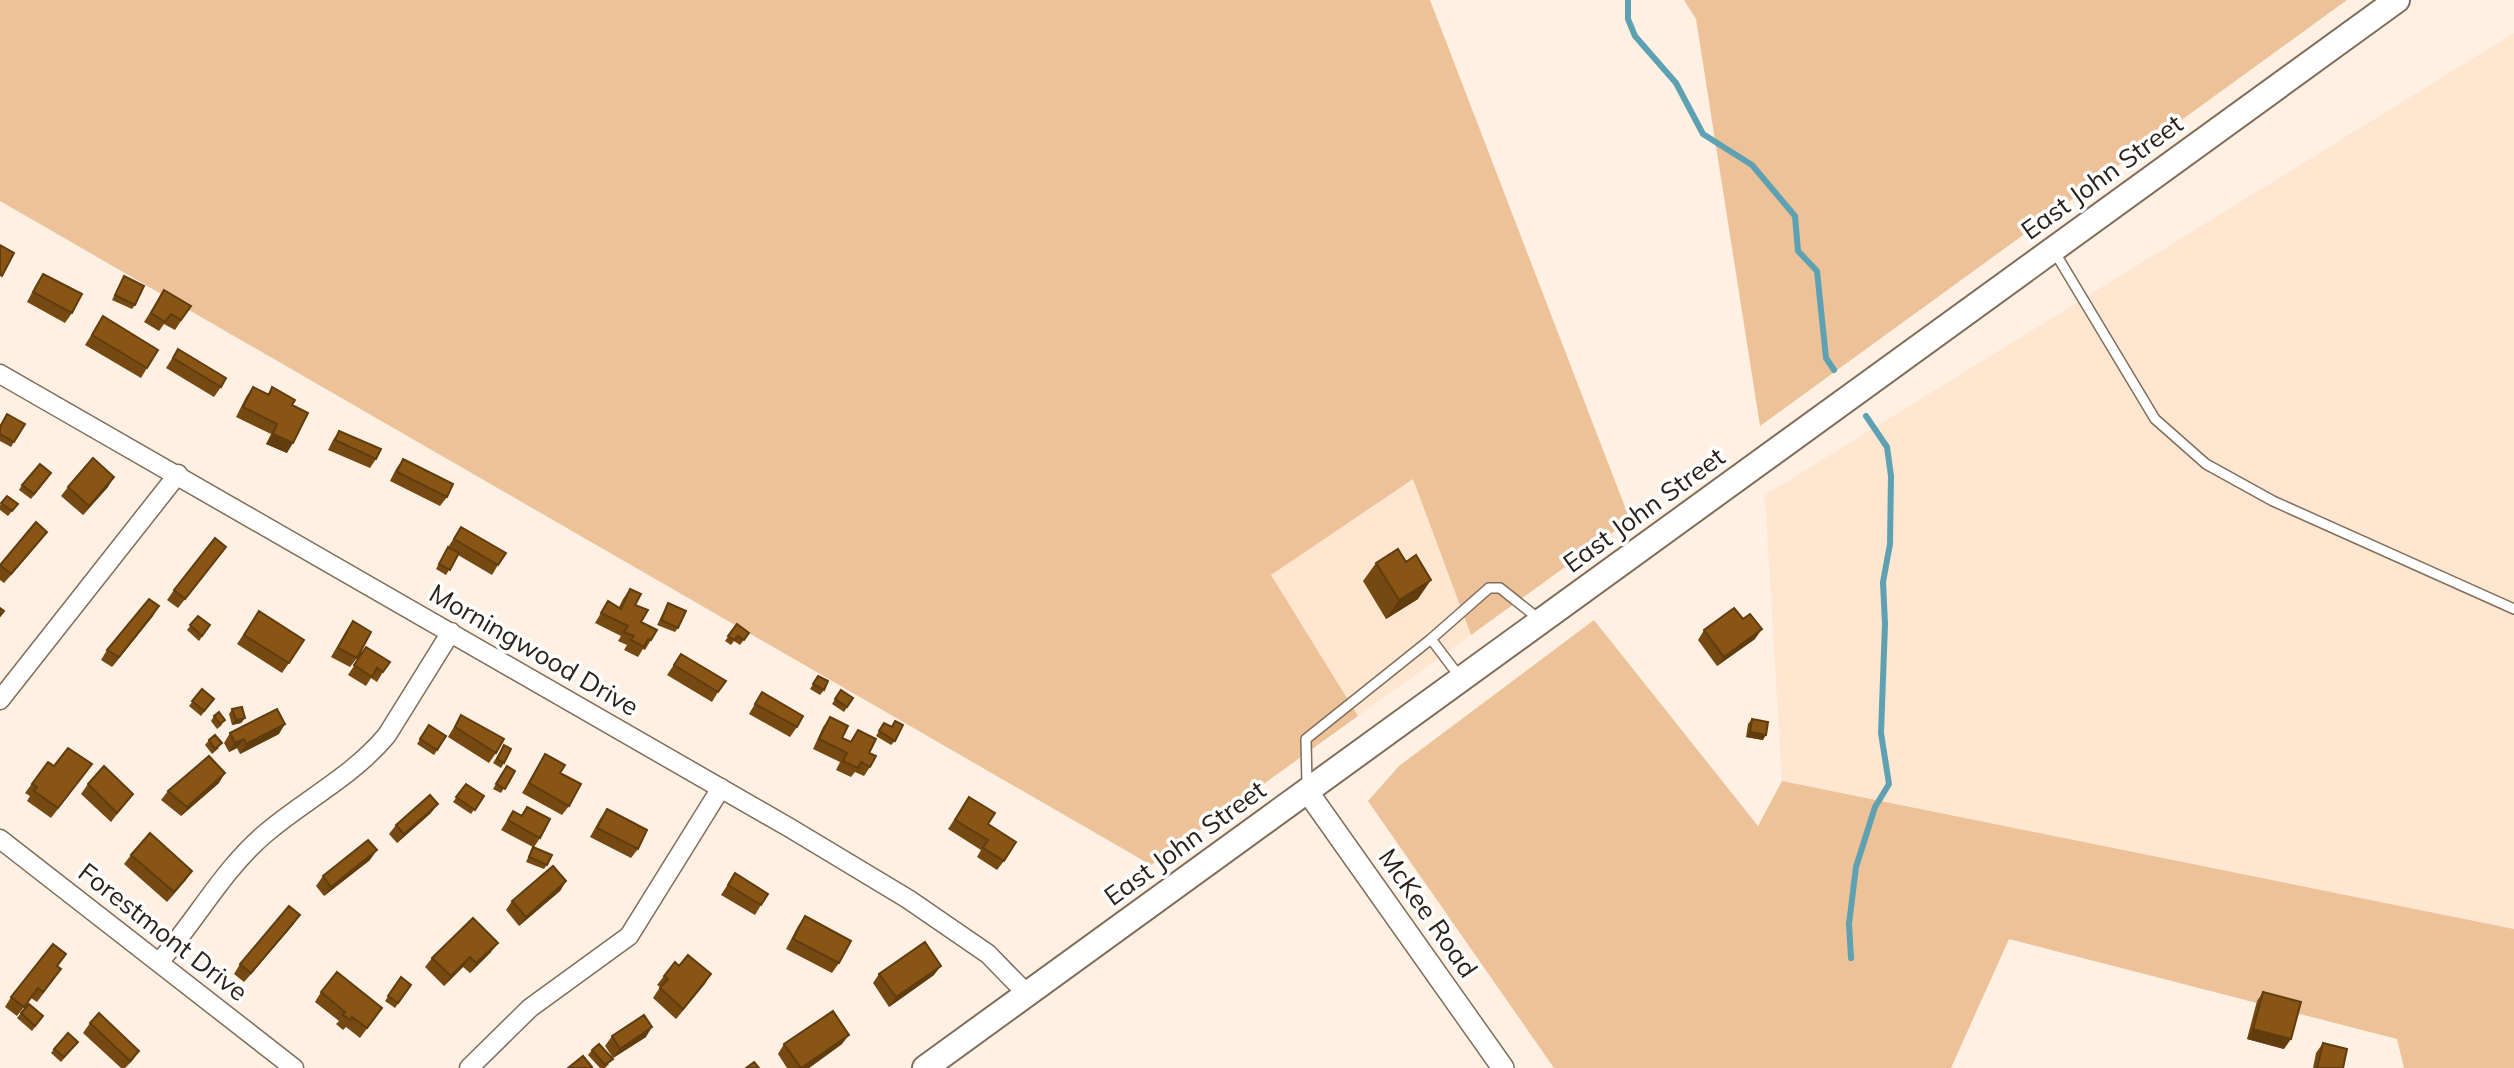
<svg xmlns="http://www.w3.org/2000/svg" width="2514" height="1068" viewBox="0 0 2514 1068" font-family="Mulish,sans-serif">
<rect width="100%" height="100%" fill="#fef0e3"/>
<!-- built -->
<path fill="#fee6d0" d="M2514 33V929L1782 781 1765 495Z
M1413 478 1471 635 1358 716 1270 575Z"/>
<!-- green -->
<path fill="#edc299" d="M0 0H1430L1630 520 1471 635 1413 479 1271 575 1358 716 1151 865 0 201Z
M1684 0H2347L1760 426 1696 19Z
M1594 620 1758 826 1782 781 2514 929V1068H2404L2397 1039 2009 939 1951 1068H1554L1368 801 1399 766Z"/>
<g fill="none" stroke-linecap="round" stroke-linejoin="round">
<!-- stream -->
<path stroke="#5ea1b3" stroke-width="6" d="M1628 0V19L1635 36 1676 83 1703 134 1752 165 1795 216 1798 251 1817 271 1826 358 1834 370
M1851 958 1849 924 1856 867 1875 807 1889 784 1881 733 1885 624 1883 582 1890 544 1891 476 1887 447 1866 416"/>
<!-- service casing -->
<g stroke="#816d59" stroke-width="12">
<path id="service" d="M2054 251 2155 419 2206 464 2273 501 2514 609
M1431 639 1489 588H1500L1539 619
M1307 785 1306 739 1431 639 1459 676"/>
</g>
<!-- minor casing -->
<g stroke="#816d59" stroke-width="21">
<path id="minor" d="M0 374 790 828 908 899 988 954 1027 994
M0 700 178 474
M0 839 294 1068
M159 962C196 921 223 869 266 833 306 799 353 776 387 735L451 632
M469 1068 530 1008 629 936 721 788"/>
</g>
<!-- tertiary casing -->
<g stroke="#816d59" stroke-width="24">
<path id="tertiary" d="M1307 791 1503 1068"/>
</g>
<!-- secondary casing -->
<g stroke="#816d59" stroke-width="28">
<path id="secondary" d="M925 1068 2397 0"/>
</g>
<!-- service -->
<use href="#service" stroke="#fff" stroke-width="9"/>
<!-- minor -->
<use href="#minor" stroke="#fff" stroke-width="18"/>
<!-- tertiary -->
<use href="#tertiary" stroke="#fff" stroke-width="21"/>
<!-- secondary -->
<use href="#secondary" stroke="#fff" stroke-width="24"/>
</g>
<!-- wall -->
<path fill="#764912" d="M43 274 72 313 65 323 27 302 37 283Z
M124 276 135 305 132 309 112 300Z
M164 290 191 306 175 330 164 324 159 331 144 322Z
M103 316 147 368 141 378 85 345Z
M178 349 221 387 214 397 166 368Z
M253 387 267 395 272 387 292 405 287 453 266 444 271 434 236 417 246 397Z
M7 414 14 442 11 447 0 441V425Z
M339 431 376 459 370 468 328 450 333 440Z
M403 459 447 497 440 506 390 481 396 469Z
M48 478 31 499 19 490 22 485Z
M68 487H108L83 515 61 496Z
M7 496 18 504 8 516 0 510V505Z
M461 527 498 565 492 575 458 555 446 575 436 569 445 552Z
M47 532 4 583 0 580V565Z
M226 547 178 608 167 600 174 590Z
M1376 563 1418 599 1386 619 1363 581Z
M630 589 641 622 651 640 645 650 643 649 638 657 624 650 627 645 618 641 621 636 595 623 608 601 619 607 623 599Z
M668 603 678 628 675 632 657 625Z
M259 611 289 663 282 673 237 644Z
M153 616 112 667 101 660 107 650Z
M198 616 210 625 199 641 187 630Z
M353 621 357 658 350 667 331 657 346 631Z
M737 624 749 633 740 645 734 641 731 645 725 641Z
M1704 630 1755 639 1717 666 1698 640Z
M366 647 383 672 377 682 371 678 366 686 348 675Z
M681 654 718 692 712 702 667 675Z
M818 676 824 690 820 695 810 689Z
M202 689 214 699 201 716 189 706Z
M841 690 853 698 844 712 832 704Z
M762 692 797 727 790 737 749 714Z
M232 709 245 718 241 723 232 725 229 714Z
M461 715 496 753 489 763 448 737Z
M214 716 222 725 217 729 211 721Z
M830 717 842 738 850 742 858 730 869 753 870 767 864 776 855 772 851 777 836 770 840 762 813 749 823 727Z
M1752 719 1763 740 1746 737 1748 724Z
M895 721V741L891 745 876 736 884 723 891 727Z
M429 725 446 736 434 755 417 744Z
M230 733 279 734 240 754 237 748 229 752 224 743Z
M209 740 219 748 212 754 205 745Z
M504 745V763L501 768 493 763Z
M545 754 560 773 569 806 562 815 522 793Z
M48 762 54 766 85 774 51 818 27 801 30 796 25 793Z
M507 766 515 771 501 793 493 789Z
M219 783 181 816 161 800 168 791Z
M88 784 133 794 111 822 81 794Z
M466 784 484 796 471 814 453 802Z
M969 797 988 824 1004 861 997 870 977 857 981 850 948 829Z
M527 807 540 838 534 847 547 865 544 869 526 862 533 847 501 830 513 811 521 815Z
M607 809 638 849 631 858 590 837 600 819Z
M431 813 397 843 389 834 396 825Z
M131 855 192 871 167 902 124 864Z
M370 860 324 896 316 886 323 876Z
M735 873 761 905 755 915 721 895Z
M566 881 560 891 519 926 506 910 512 901Z
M805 916 839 963 832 973 786 949 798 926Z
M293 925 244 982 234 974 240 964Z
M491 952 470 973 463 967 444 986 425 967 432 958Z
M58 966 55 978 37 1002 31 998 17 1016 5 1007 11 997Z
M679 966 711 974 676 1019 653 998 660 987 657 985 664 976Z
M879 974 934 975 889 1007 873 983Z
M401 977 411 985 395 1008 385 1001Z
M321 992 382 1008 360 1038 346 1027 343 1030 336 1024 339 1021 315 1002Z
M2263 992 2284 1049 2247 1039 2257 1001Z
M21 1013 43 1016 32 1031 17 1018Z
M90 1023 139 1051 125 1068H121L83 1033Z
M612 1036 646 1037 613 1058 605 1046Z
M2323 1043 2343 1068H2313L2316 1053Z
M784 1044H842L809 1068H787L778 1054Z
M74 1047 61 1062 51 1053 54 1049Z
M592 1050 609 1064 605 1068H600L588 1055Z"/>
<!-- shaded-wall -->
<path fill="#603c0f" d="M273 434 293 443 287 453 266 444Z
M114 477 108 487 83 515 89 506Z
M47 532 40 541 4 583 11 574Z
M1431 580 1418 599 1386 619 1399 600Z
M159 606 153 616 112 667 119 657Z
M1762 629 1755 639 1717 666 1724 657Z
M245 718 241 723 232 725 236 720Z
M285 724 279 734 240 754 246 744Z
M1750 732 1766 735 1763 740 1746 737Z
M244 739 237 748 229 752 235 743Z
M225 773 219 783 181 816 187 807Z
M438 804 431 813 397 843 404 834Z
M377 850 370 860 324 896 331 887Z
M192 871 186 880 167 902 174 892Z
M566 881 560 891 519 926 526 917Z
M300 915 293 925 244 982 251 973Z
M498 943 491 952 470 973 476 963Z
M470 957 463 967 444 986 451 976Z
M941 966 934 975 889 1007 896 997Z
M711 974 705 984 676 1019 683 1009Z
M652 1027 646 1037 613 1058 620 1049Z
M2253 1029 2291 1039 2284 1049 2247 1039Z
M849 1035 842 1044 809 1068H802Z
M139 1051 132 1061 125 1068 130 1061Z"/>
<!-- building -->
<path fill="#895515" stroke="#603c0f" stroke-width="2" d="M0 245 14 253 2 276 0 275Z
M43 274 82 294 72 313 33 292Z
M124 276 144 286 135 305 115 295Z
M164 290 191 306 181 320 171 314 165 322 151 313Z
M103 316 158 350 147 368 92 335Z
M178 349 226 378 221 387 173 358Z
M253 387 269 395 272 387 295 400 292 405 308 413 293 443 273 434 277 424 243 407Z
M7 414 25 424 14 442 0 434V427Z
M339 431 381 449 376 459 335 440Z
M93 458 114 477 89 506 68 487Z
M403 459 453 484 447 497 397 472Z
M40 464 51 473 34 494 22 485Z
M7 496 18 504 12 511 1 503Z
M36 522 47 532 11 574 0 565Z
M461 527 506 553 498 565 454 539Z
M215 538 226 547 185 599 174 590Z
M448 547 459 553 450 570 439 564Z
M1398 549 1406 562 1416 555 1431 580 1399 600 1376 563Z
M630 589 641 594 635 605 648 610 641 622 657 630 651 640 648 639 644 647 631 640 634 636 624 632 628 626 601 613 608 601 621 609Z
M149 599 159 606 119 657 107 650Z
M668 603 686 611 678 628 661 620Z
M0 608 4 611 0 616Z
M1734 608 1743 619 1750 614 1762 629 1724 657 1704 630Z
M259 611 304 640 289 663 244 635Z
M198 616 210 625 202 636 190 625Z
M353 621 371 632 357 658 338 648Z
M737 624 749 633 744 640 738 636 734 640 728 636Z
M366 647 390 662 383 672 377 668 372 677 354 665Z
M681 654 726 681 718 692 674 665Z
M818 676 828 681 824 690 813 684Z
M202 689 214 699 204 711 192 701Z
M841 690 853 698 847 707 835 699Z
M762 692 803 716 797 727 755 704Z
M242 707 245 718 236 720 232 709Z
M277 709 285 724 246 744 244 739 235 743 230 733Z
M219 712 225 720 220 724 214 716Z
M461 715 504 739 496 753 455 727Z
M830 717 848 726 842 738 851 742 858 730 876 739 869 753 876 756 870 767 861 762 858 768 843 761 847 753 819 739Z
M1752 719 1768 722 1766 735 1750 732Z
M895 721 903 725 895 741 879 731 884 723 892 727Z
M429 725 446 736 437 750 420 739Z
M215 735 222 743 215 749 209 740Z
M504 745 511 749 504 763 497 759Z
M68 748 92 764 58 808 34 791 37 787 32 784 48 762 54 766Z
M545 754 565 765 560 773 581 784 569 806 529 783Z
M209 756 225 773 187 807 168 791Z
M104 766 133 794 117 813 88 784Z
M507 766 515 771 505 789 496 784Z
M466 784 484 796 475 810 456 797Z
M430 795 438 804 404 834 396 825Z
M969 797 995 813 988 824 1016 842 1004 861 983 848 988 840 955 820Z
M527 807 550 819 540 838 508 820 513 811 522 816Z
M607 809 647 830 638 849 597 828Z
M150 833 192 871 174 892 131 855Z
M368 840 377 850 331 887 323 876Z
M533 847 552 855 547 865 529 857Z
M553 866 566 881 526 917 512 901Z
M735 873 768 894 761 905 728 885Z
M289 906 300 915 251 973 240 964Z
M805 916 851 941 839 963 793 939Z
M473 918 498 943 476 963 470 957 451 976 432 958Z
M925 942 941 966 896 997 879 974Z
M53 944 66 954 57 966 61 969 43 992 38 988 24 1007 11 997Z
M688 955 711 974 683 1009 660 988 668 979 664 976 675 962 679 966Z
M337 972 382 1008 367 1028 352 1017 350 1020 343 1015 345 1012 321 992Z
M401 977 411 985 398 1003 388 996Z
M2263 992 2301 1002 2291 1039 2253 1029Z
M29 1004 43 1016 35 1026 21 1013Z
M833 1011 849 1035 801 1068 784 1044Z
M99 1013 139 1051 130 1061 90 1023Z
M644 1015 652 1027 620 1049 612 1036Z
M68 1033 78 1042 64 1057 54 1049Z
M2323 1043 2347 1049 2343 1068H2317Z
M599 1044 613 1059 605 1065 592 1050Z
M583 1056 592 1067 590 1068H568Z
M754 1062 759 1068H746Z"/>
<g text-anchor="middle" stroke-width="7" stroke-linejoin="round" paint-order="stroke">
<!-- street labels -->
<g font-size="26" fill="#2a221a" stroke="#fff">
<text transform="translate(2102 177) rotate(-36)" y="9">East John Street</text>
<text transform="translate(1644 510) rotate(-36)" y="9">East John Street</text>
<text transform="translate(534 650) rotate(30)" y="9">Morningwood Drive</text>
<text transform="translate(1185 843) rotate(-36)" y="9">East John Street</text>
<text transform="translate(1428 913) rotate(55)" y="9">McKee Road</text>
<text transform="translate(163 932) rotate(38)" y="9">Forestmont Drive</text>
</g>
</g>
</svg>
